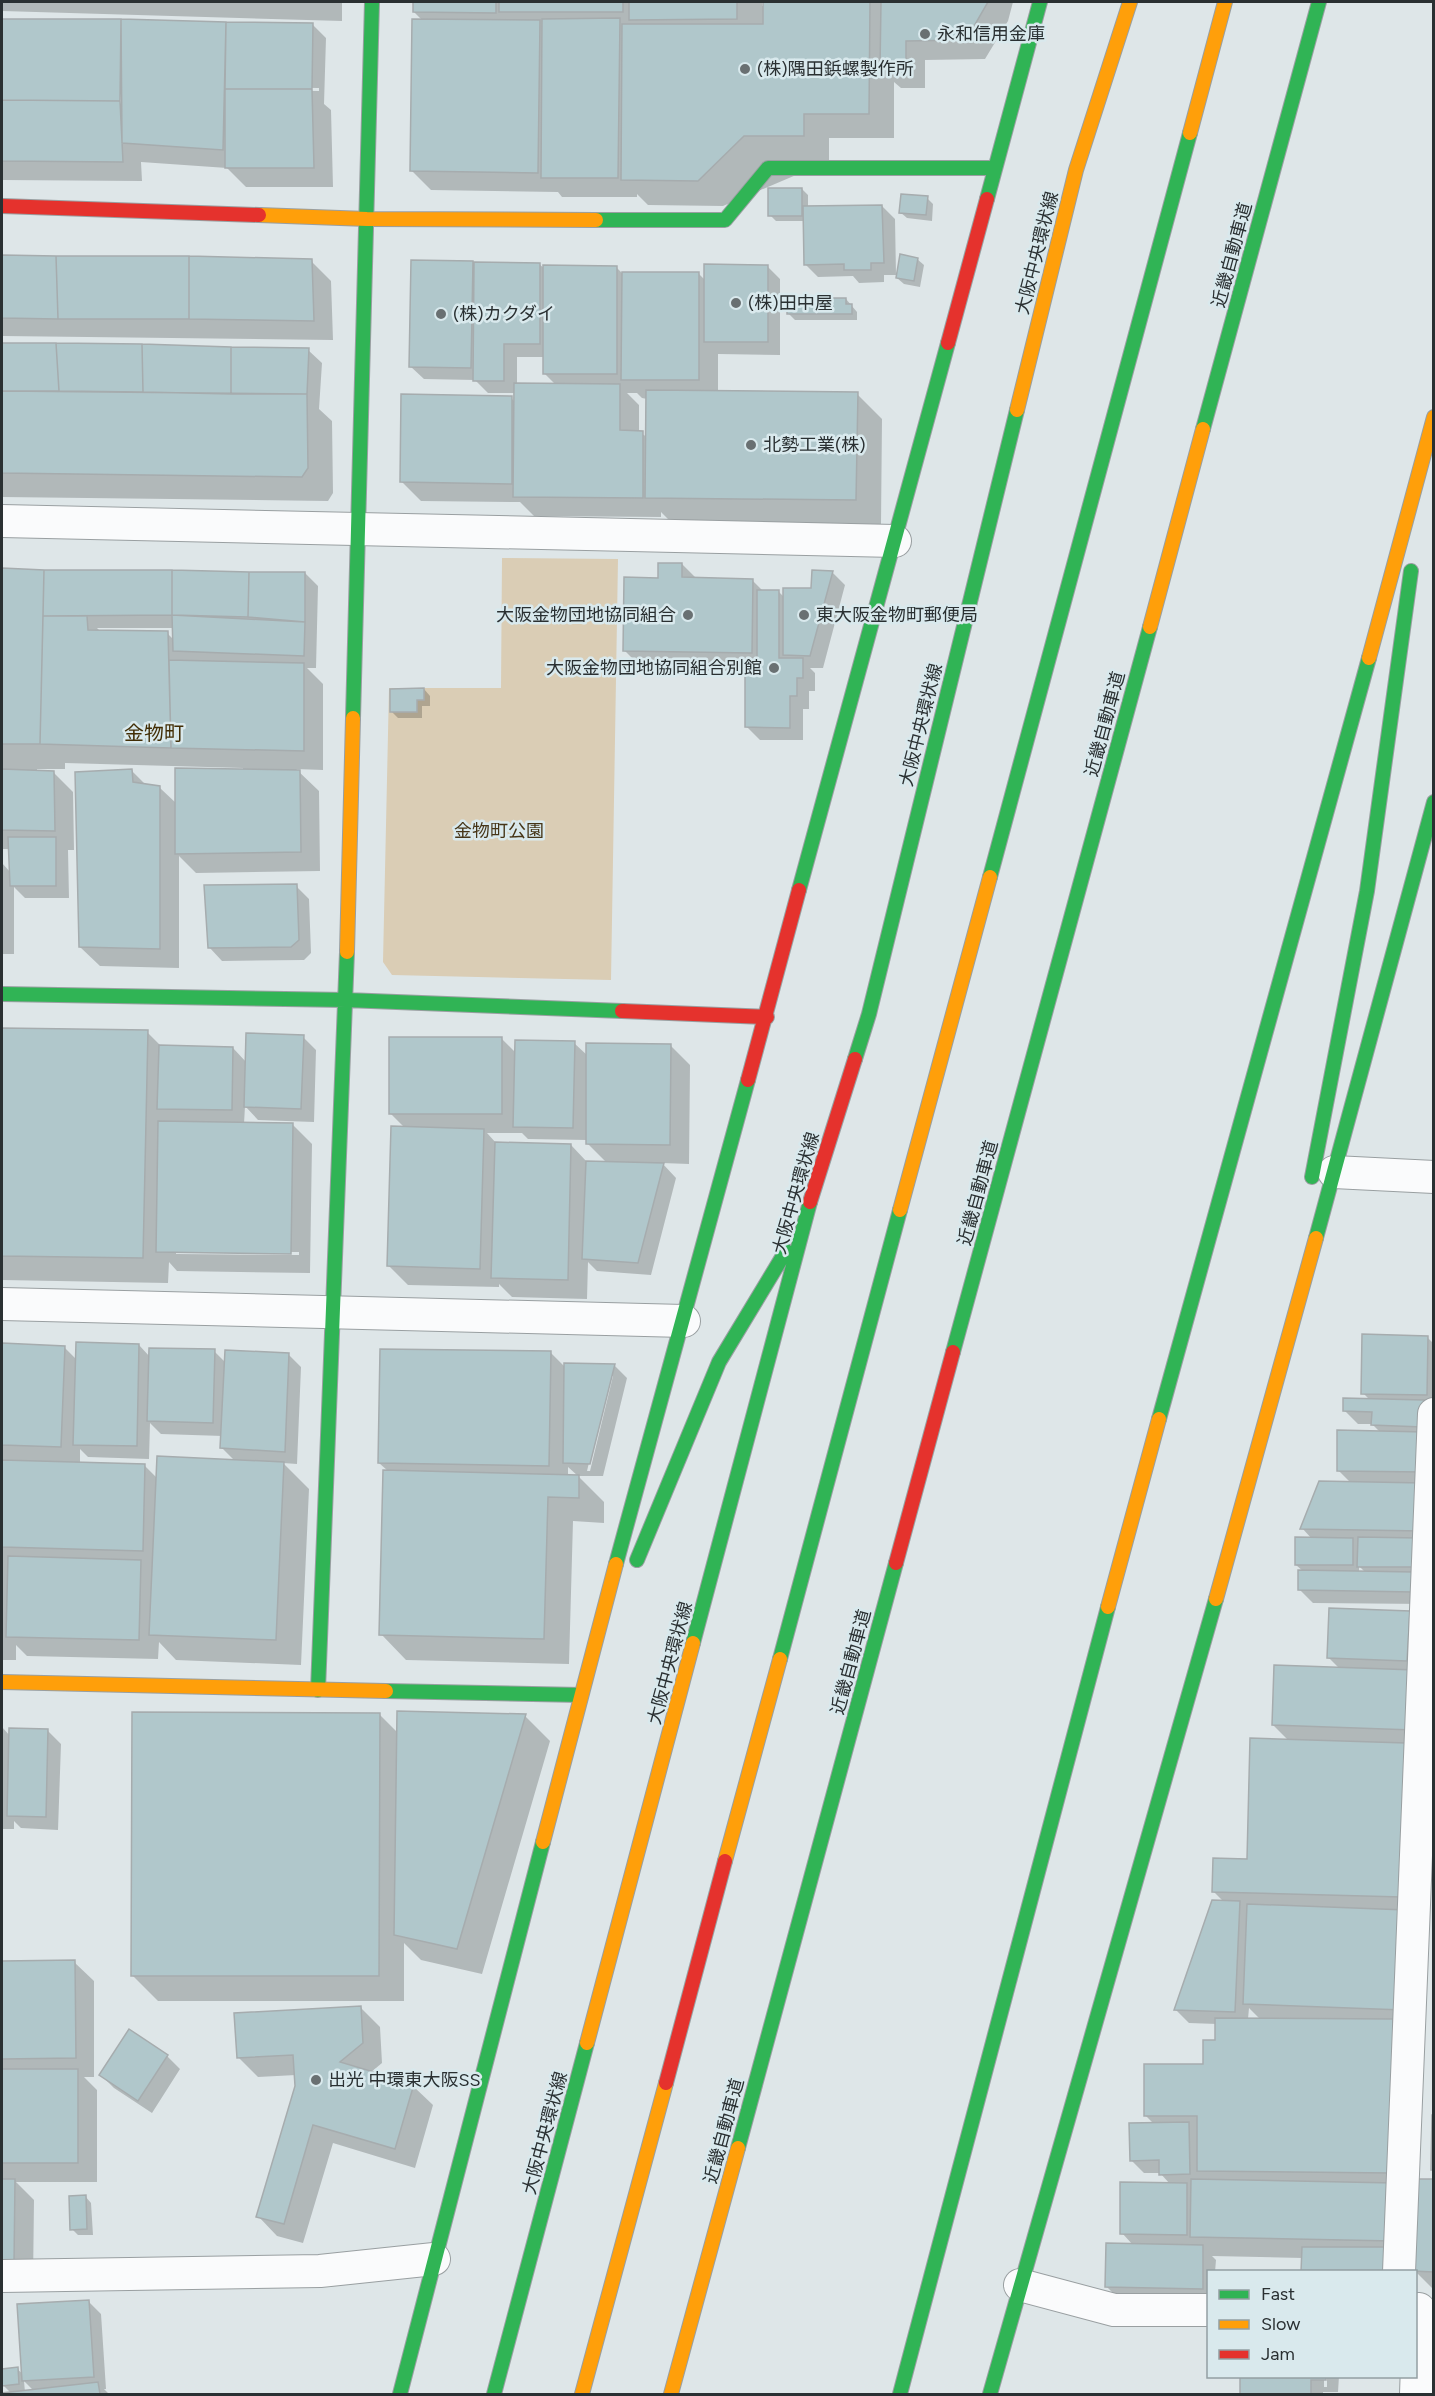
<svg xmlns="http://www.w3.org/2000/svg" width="1435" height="2396" viewBox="0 0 1435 2396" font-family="Figtree,'Noto Sans JP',sans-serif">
<rect width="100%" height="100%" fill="#dee6e8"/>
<!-- green -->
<path fill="#dacdb5" d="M502 558 618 559 611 980 392 975 383 962 389 688H501Z"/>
<!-- shadow -->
<path fill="#0003" fill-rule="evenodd" d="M2 2H342V21L2 11Z
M414 2H762V6H765V2H1013L1008 21 985 59 925 60V88H901L894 82V138H829V161L723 206 648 205 637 194V197H562L558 192 431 190 411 170 423 21 414 12Z
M2 20H121L313 25 326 38 324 104 331 110 333 187H246L227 168 141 162 142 181 2 180ZM119 84H123L122 118H119ZM244 87 319 88V91L244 90Z
M802 189 808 195V208L882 206 895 219 896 275H884V282L859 283 853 276 818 277 805 264V221H776L770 215Z
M927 198 933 204 932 221 907 218 900 212Z
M2 256 311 261 331 281 333 340 2 336Z
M917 259 924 265 920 287 904 284 897 278Z
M413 262 539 264 545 269 616 267 623 274H699L705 280 767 266 780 279V355L718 354V393L857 394 882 419 881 524 672 523 661 512V517L534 516 520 502 421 501 402 482 511 398 515 402V393H488L475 380 424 379 410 366ZM517 357H545V374L556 385H517ZM627 393H637L642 398 647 399V437L639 432V405Z
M846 299 857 312V320H795L788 313Z
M2 344 308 350 322 363 319 409 332 421 333 493 328 501 2 497Z
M682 564 697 579 752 580 764 592H779L785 598 813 590 832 572 845 585 823 668H810L815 673V691H809V709H803V740H760L746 726 747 671 644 670 624 650 659 580Z
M2 570 305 573 318 586 316 668H307L323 684V770L296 769 319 791 320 871 196 873 179 856V968L100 966 80 947 132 771 146 785 160 788 177 804 243 771V768L65 763V769H37V772H53L73 792 74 850H68L69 898H25L14 887V954H2V863L11 873 10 849H2ZM97 628H174V640L167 633 101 632Z
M424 689 430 696V706H422V718H398L392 712Z
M296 886 309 899 311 953 304 960 222 961 209 947Z
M2 1029 147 1032 162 1047 233 1048 247 1063 303 1037 316 1050 314 1122 258 1120 245 1106 244 1124 293 1125 312 1144 310 1273 177 1271 169 1262 168 1283 2 1280ZM176 1251 299 1252V1255L176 1254Z
M501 1038 516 1053 574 1043 588 1056 670 1045 690 1065 689 1164 662 1163 676 1178 651 1275 597 1271 588 1262 587 1299 512 1297 499 1284V1287L408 1285 388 1265 405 1128 390 1113ZM487 1133H522L528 1139 587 1140V1143L607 1163 587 1162 571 1145 497 1144Z
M1427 1337 1434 1344V1407L1427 1604 1313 1603 1300 1590 1304 1572 1296 1565 1312 1539 1302 1528 1351 1483 1338 1470 1381 1433 1372 1424H1358L1345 1411 1370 1400 1363 1393ZM1359 1566 1366 1573H1359Z
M2 1344 64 1347 77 1360 139 1345 150 1357 214 1351 226 1363 288 1354 301 1367 297 1464 283 1463 309 1489 301 1665 176 1660 159 1642 158 1659 27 1656 16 1645V1660H2V1462H4L2 1459ZM150 1423 161 1434 223 1436 222 1448 235 1461 158 1479 144 1465 80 1464V1449L88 1457 149 1459Z
M551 1353 566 1368 614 1365 627 1378 603 1476H578L604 1502V1523L573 1521 569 1664 406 1660 381 1634 388 1471 379 1463ZM610 1376H613L590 1471H587ZM568 1467 578 1476H568Z
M1409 1612 1422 1626 1417 2180 1434 2181V2290L1416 2272 1303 2258 1212 2256 1216 2260 1215 2272H1208V2302L1120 2300 1107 2287 1133 2245 1122 2233 1170 2184 1160 2173H1144L1131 2160 1154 2124 1145 2115 1204 2065 1217 2042V2024L1189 2023 1176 2010 1224 1902 1214 1892 1248 1860 1289 1741 1273 1725 1340 1669 1329 1658ZM1249 2008 1260 2019H1248Z
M380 1715 398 1733 525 1716 550 1741 482 1974 421 1960 404 1943V2001H158L132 1975Z
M2 1727 10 1736 48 1731 61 1744 58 1830 21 1828 14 1821V1829H2Z
M2 1962H74L94 1981V2077H84L97 2090V2182H16L34 2200 33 2282H2Z
M360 2007 380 2027 382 2063 370 2073 413 2086 433 2105 415 2168 333 2143 303 2243 277 2236 258 2216 296 2086V2075L258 2077 238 2057Z
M129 2031 167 2056 180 2069 152 2113 114 2088 101 2075Z
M85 2196 91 2203 93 2235H78L72 2229Z
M88 2301 101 2314 106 2389H104L109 2394H2L11 2393 2 2384V2370L17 2369 23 2374ZM24 2381 34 2391 25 2392Z
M1242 2376H1324V2387H1327V2376H1339L1338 2392H1323V2394H1242Z"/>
<!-- building -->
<path fill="#b0c7cb" stroke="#a6acae" stroke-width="1.5" d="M413 2H496V13L413 12Z
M499 2H623V12H499Z
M629 2H737V19L629 20Z
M763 2H870L869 114H804V136H744L698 181 621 180 622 24H763Z
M881 2H988L966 40 906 41V69H880Z
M620 18 618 178H541L542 19Z
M2 19H121L120 101 2 100Z
M121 19 226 22 223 150 122 143Z
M412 19 540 20 538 173 410 171Z
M226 22 313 23 312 89H225Z
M225 89H312L314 168H225Z
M2 100 120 101 123 162 2 161Z
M768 188H802V216H768Z
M901 194 928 196 926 215 899 213Z
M882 205 884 263H871V270H844V264L804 265 803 206Z
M900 254 918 258 914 281 896 278Z
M2 255 56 256 58 319 2 318Z
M56 256H189V319H58Z
M189 256 312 259 314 321 189 319Z
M411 260 473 261 471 368 409 367Z
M474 262 540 263V344H504V381H473Z
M704 264 768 265V342H704Z
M543 265 617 266V374H543Z
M622 272H699V380H621Z
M787 298H846V304H852V314H787Z
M2 343H56L59 391H2Z
M56 343 142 344 143 392 59 391Z
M142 344 231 347V394L143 392Z
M231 347 309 348 307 394H231Z
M514 383 620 384V430L643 431V498L513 497Z
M646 390 858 392 856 500 645 498Z
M2 391 307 394 308 468 302 477 2 473Z
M401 394 512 396V484L400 482Z
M658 563H682V577L753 579 752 653 623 651 624 577 658 578Z
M2 568 44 570 40 744H2Z
M44 570H172V615L43 616Z
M172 570 249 572 248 617 172 615Z
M812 570 833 571 810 656 783 655V588H811Z
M249 572H305V622L248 617Z
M757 590H779V658H803V678H797V696H790V728L745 727V658H757Z
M172 615 305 622 304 656 173 651Z
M43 616H87L88 630 168 631 171 748 40 744Z
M169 660 304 663V751L171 748Z
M424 688V700H417V712H390V689Z
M175 768 300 770 301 852 175 854Z
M2 769 54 771 55 831 2 830Z
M132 769 133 782 160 786V949L79 947 75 772Z
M8 837H56V886H10Z
M297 884 299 940 291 947 208 948 204 885Z
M2 1028 148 1030 143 1258 2 1256Z
M246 1033 304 1035 301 1109 244 1107Z
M389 1037H502V1114H389Z
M515 1040 575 1041 573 1128 513 1127Z
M586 1043 671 1044 670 1145 586 1144Z
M159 1045 233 1047 232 1110 157 1109Z
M158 1121 293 1123 291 1254 156 1252Z
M391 1126 484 1129 480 1269 387 1266Z
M495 1142 571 1144 568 1280 491 1278Z
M586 1161 664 1163 638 1263 582 1259Z
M1362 1334 1428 1336 1427 1395 1361 1394Z
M76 1342 139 1344 137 1446 73 1445Z
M2 1343 65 1346 61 1447 2 1445Z
M149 1348 215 1349 213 1423 147 1421Z
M380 1349 551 1351 549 1466 378 1463Z
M225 1350 289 1353 285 1452 220 1448Z
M564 1363 615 1364 590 1464 563 1463Z
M1343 1398 1424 1400 1423 1427 1371 1425 1372 1412 1343 1411Z
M1337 1430 1424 1432 1423 1472 1337 1471Z
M157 1456 284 1462 276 1640 149 1635Z
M2 1460 145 1464 143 1551 2 1547Z
M383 1470 579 1475V1498L548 1497 544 1639 379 1635Z
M1319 1481 1423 1483 1422 1531 1300 1529Z
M1295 1537 1353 1538V1565H1295Z
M1358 1537 1419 1538 1418 1567H1357Z
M8 1556 141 1560 139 1640 6 1637Z
M1298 1570 1414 1572V1592L1298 1590Z
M1329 1608 1410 1611 1407 1661 1327 1658Z
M1274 1665 1415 1670 1413 1730 1272 1725Z
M397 1711 526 1714 457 1949 394 1935Z
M132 1712 380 1713 379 1976H131Z
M9 1728 48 1729 46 1817 7 1816Z
M1250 1738 1406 1743 1402 1897 1212 1892 1213 1858 1247 1859Z
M1212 1900 1240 1901 1235 2012 1174 2010Z
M1247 1904 1406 1910 1403 2010 1243 2004Z
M75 1960 76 2058 2 2059V1961Z
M361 2006 363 2043 340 2062 414 2084 395 2149 313 2125 284 2224 256 2217 295 2086 293 2055 237 2058 234 2013Z
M1215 2018 1393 2019 1392 2173 1197 2171V2116H1144V2064H1203V2040H1215Z
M129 2029 168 2055 138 2101 99 2075Z
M2 2069H78V2163H2Z
M1432 2115H1434V2170H1431Z
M1189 2122 1190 2174 1159 2175V2160L1130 2161 1129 2123Z
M2 2179H15L14 2264 2 2263Z
M1191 2179 1394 2183 1393 2241 1190 2237Z
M1413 2179H1434V2272L1412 2271Z
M1120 2182 1187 2183V2235L1120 2234Z
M86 2195 87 2229 70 2230 69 2196Z
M1106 2243 1203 2245V2289L1105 2287Z
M1302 2247H1388V2272H1301Z
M89 2300 94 2377 22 2381 17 2304Z
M18 2367 19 2384 2 2386V2369Z
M1240 2376H1326V2380H1311V2394H1240Z
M98 2382 100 2394H2V2393Z"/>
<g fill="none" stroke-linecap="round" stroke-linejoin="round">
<!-- street casing -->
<g stroke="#999fa1" stroke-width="34">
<path id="street" d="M2 521 895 541
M1334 1172 1434 1177
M2 1304 684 1321
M1399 2272 1434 1414
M2 2276 320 2271 434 2259
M1020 2285 1114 2310H1208
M1416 2394 1419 2309"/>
</g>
<!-- fast casing -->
<g stroke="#999fa1" stroke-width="16">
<path id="fast" d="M987 199 1040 2
M596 220H725L768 168H995
M1203 429 1319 2
M353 718 372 2
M990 877 1190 133
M799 890 948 343
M2 994 346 1000 622 1011
M855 1059 869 1014 1017 410
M1312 1177 1367 891 1411 571
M1316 1238 1434 802
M953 1352 1150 627
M1159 1419 1369 658
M637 1560 719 1362 786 1251
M616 1564 748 1080
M693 1643 810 1202
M780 1659 900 1210
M318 1690 347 952
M386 1691 581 1695
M738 2148 896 1563
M400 2394 543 1842
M494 2394 587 2043
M900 2394 1108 1607
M990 2394 1216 1599"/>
</g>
<!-- slow casing -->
<g stroke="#999fa1" stroke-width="16">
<path id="slow" d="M1190 133 1225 2
M259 215 367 219 596 220
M1017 410 1076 170 1130 2
M1150 627 1203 429
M1369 658 1434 417
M347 952 353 718
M900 1210 990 877
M1216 1599 1316 1238
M1108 1607 1159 1419
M2 1682 386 1691
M543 1842 616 1564
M725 1861 780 1659
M587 2043 693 1643
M582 2394 666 2083
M671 2394 738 2148"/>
</g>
<!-- jam casing -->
<g stroke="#999fa1" stroke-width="16">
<path id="jam" d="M2 206 259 215
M948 343 987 199
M622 1011 767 1017
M748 1080 799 890
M810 1202 855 1059
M896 1563 953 1352
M666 2083 725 1861"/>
</g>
<!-- street -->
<use href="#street" stroke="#fafbfc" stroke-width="32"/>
<!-- fast -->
<use href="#fast" stroke="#30b455" stroke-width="14"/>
<!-- slow -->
<use href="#slow" stroke="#ff9f0a" stroke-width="14"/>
<!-- jam -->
<use href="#jam" stroke="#e5322d" stroke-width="14"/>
</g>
<!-- markers -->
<g fill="#697072" stroke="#d9e9ed" stroke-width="2">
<circle cx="925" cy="34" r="6"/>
<circle cx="745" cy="69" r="6"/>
<circle cx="736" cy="303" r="6"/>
<circle cx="441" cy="314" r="6"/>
<circle cx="751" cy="445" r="6"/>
<circle cx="688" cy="615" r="6"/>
<circle cx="804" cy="615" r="6"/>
<circle cx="774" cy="668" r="6"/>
<circle cx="316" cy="2080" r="6"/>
</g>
<g text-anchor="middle" stroke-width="5" stroke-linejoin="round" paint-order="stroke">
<!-- poi labels -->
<g font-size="18" fill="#2a3032" stroke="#d9e9ed" text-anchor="start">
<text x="937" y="40">永和信用金庫</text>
<text x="757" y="75">(株)隅田鋲螺製作所</text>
<text x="748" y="309">(株)田中屋</text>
<text x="453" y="320">(株)カクダイ</text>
<text x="763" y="451">北勢工業(株)</text>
<text x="676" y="621" text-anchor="end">大阪金物団地協同組合</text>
<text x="816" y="621">東大阪金物町郵便局</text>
<text x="762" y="674" text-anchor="end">大阪金物団地協同組合別館</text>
<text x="328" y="2086">出光 中環東大阪SS</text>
</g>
<!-- street labels -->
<g font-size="18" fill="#2a3032" stroke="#d9e9ed">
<text transform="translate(1037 253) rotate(-76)" y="6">大阪中央環状線</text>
<text transform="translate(1232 255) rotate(-75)" y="6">近畿自動車道</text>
<text transform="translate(1105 724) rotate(-75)" y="6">近畿自動車道</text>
<text transform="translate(921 725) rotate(-76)" y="6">大阪中央環状線</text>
<text transform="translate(796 1193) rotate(-74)" y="6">大阪中央環状線</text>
<text transform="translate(978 1193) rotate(-75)" y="6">近畿自動車道</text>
<text transform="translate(851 1662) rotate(-75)" y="6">近畿自動車道</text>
<text transform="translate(670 1663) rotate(-75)" y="6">大阪中央環状線</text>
<text transform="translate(724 2131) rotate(-75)" y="6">近畿自動車道</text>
<text transform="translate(545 2133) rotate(-75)" y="6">大阪中央環状線</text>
</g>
<!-- park labels -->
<g font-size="18" fill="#463517" stroke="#d9e9ed">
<text x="499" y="837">金物町公園</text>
</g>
<!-- neighbourhood labels -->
<g font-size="20" fill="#412d05" stroke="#d9e9ed">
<text x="154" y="740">金物町</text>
</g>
</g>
<!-- border -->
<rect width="1435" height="2396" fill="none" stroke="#2a3032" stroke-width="6"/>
<!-- legend -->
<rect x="1207" y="2270" width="210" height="108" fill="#d9e9ed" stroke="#939fa2" stroke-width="1.5"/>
<rect x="1219" y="2290" width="30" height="9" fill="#30b455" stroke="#939fa2" stroke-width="1.5"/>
<text x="1261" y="2300" font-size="18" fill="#2a3032">Fast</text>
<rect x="1219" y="2320" width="30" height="9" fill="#ff9f0a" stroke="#939fa2" stroke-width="1.5"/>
<text x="1261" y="2330" font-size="18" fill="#2a3032">Slow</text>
<rect x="1219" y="2350" width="30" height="9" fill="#e5322d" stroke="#939fa2" stroke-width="1.5"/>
<text x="1261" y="2360" font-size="18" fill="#2a3032">Jam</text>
</svg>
